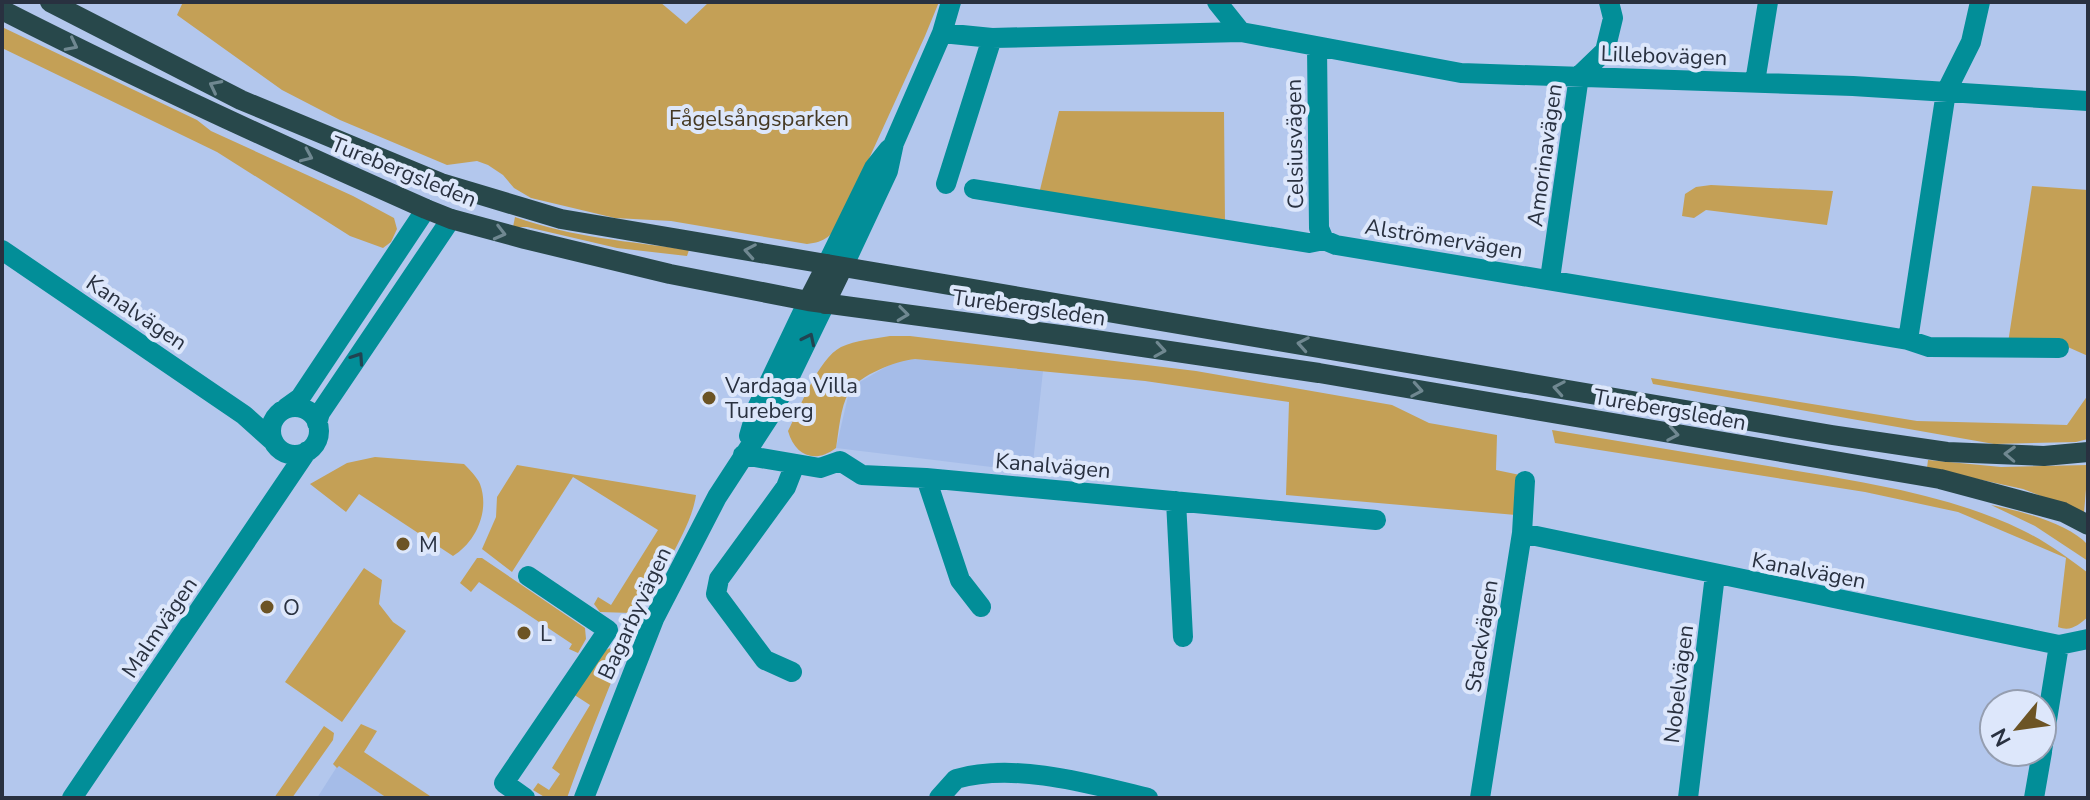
<svg xmlns="http://www.w3.org/2000/svg" width="2090" height="800" viewBox="0 0 2090 800" font-family="'Nunito Sans',sans-serif">
<rect width="100%" height="100%" fill="#b3c7ed"/>
<!-- built -->
<path fill="#a5bce8" d="M915 359 1043 371 1032 472 836 448 849 392 858 383 896 361Z
M338 765 387 798H317Z"/>
<!-- green -->
<path fill="#c4a056" d="M183 2H660L686 24 709 2H939L925 36 841 220C832 236 825 242 807 244L671 221 615 218 531 198 514 188 503 175 488 165 477 161 447 165 340 120 282 90 177 15Z
M2 27 197 120 211 131 353 196 394 218 397 229 391 242 383 248 350 236 217 152 2 48Z
M1059 111 1224 112 1225 223 1039 194Z
M1711 185 1833 191 1827 225 1706 210 1694 218 1682 216 1685 194 1696 187Z
M2032 186 2088 190V356L2061 344 2008 343Z
M515 217C574 238 628 241 689 250L687 256 617 248 527 227H513Z
M890 336H910L1196 371 1392 405 1429 423 1497 435 1496 470 1520 475 1516 515 1286 495 1289 402 1145 381 915 359C896 361 859 375 849 392 840 408 839 431 836 448 815 464 795 456 788 431 800 408 818 359 841 347 856 340 874 339 890 336Z
M1651 378 1917 421 2067 425 2088 395V439L2076 442 1994 444 1653 384Z
M1552 430C1624 442 1696 454 1768 466 1850 480 1947 493 2022 530 2045 541 2067 557 2088 573V617C2078 625 2071 632 2058 627L2066 558 1958 512 1865 492 1555 443Z
M375 457 464 464C469 469 477 477 480 484 490 511 476 542 453 556L359 494 346 512 310 484 347 463Z
M1928 460 2001 467 2088 465 2084 513 2023 489 1927 468Z
M517 465 696 495C691 531 656 578 641 613 614 673 589 736 567 798H546L533 790 538 783 549 790 560 774 552 768 590 705 573 694 606 650 620 643 626 630 625 624 631 613 600 612 594 604 598 597 611 605 658 530 573 477 512 572 482 549 496 517 497 497Z
M1991 505C2020 511 2068 523 2088 545V561L2035 526Z
M477 558H482L585 628 586 639 578 653 569 649 572 644 479 582 471 592 460 583Z
M364 568 382 580 379 604 393 622 406 631 342 722 285 682Z
M361 724 377 731 364 752 433 798H387L339 766 337 768 333 764Z
M324 726 334 733 333 740 292 798H274Z"/>
<g fill="none" stroke-linecap="round" stroke-linejoin="round">
<!-- minor -->
<path stroke="#028e98" stroke-width="20" d="M1217 2 1241 32
M942 33 992 38 1241 32 1461 73 1853 86 2088 101
M1317 47 1319 228 1324 240
M1755 82 1768 2
M946 184 992 38
M974 189 1309 243 1324 240 1336 245 1908 340 1946 92 1971 42 1980 2
M2 250 244 415 273 441
M827 264 874 168 889 149
M843 267 888 171 894 143 942 33 951 2
M1550 279 1579 76 1605 51 1613 18 1609 2
M1908 340 1929 347 2059 348
M271 431a24 24 0 1 1 48 0a24 24 0 1 1-48 0Z
M286 408 300 398 426 209
M317 423 320 413 451 219
M749 436 757 408 808 301
M743 455 820 468 840 461 862 475 926 478 1376 520
M926 478 960 580 981 607
M1176 501 1183 637
M1522 533 2059 645 2088 639
M792 672 765 660 716 594 719 579 786 487 795 464
M2042 751 2059 645
M72 798 307 451
M525 798 504 783 608 630 528 576
M584 798 654 619 717 497 773 411 825 304
M939 798 956 779C1015 762 1091 784 1148 798
M1480 798 1522 533 1525 481
M1688 798 1715 575
M2034 798 2042 752"/>
<!-- major -->
<path stroke="#28484b" stroke-width="20" d="M50 2 241 100 441 183 561 219 1832 435 1947 452 2044 456 2088 452
M2 10C141 81 283 146 426 209L451 219 525 239 670 274 808 301 1068 336 1319 373 1940 479 2063 512 2088 525
M808 301 827 264
M825 304 843 267"/>
</g>
<!-- one-way arrows -->
<defs><path id="oneway-chevron" d="M-2-3.5L2.5 0L-2 3.5" fill="none" stroke-width="1.6" stroke-linecap="round" stroke-linejoin="round" transform="scale(2)"/></defs>
<g stroke="#708891">
<use href="#oneway-chevron" transform="translate(72 45) rotate(27)"/>
<use href="#oneway-chevron" transform="translate(215 86) rotate(-153)"/>
<use href="#oneway-chevron" transform="translate(307 156) rotate(24)"/>
<use href="#oneway-chevron" transform="translate(500 233) rotate(14)"/>
<use href="#oneway-chevron" transform="translate(750 251) rotate(-170)"/>
<use href="#oneway-chevron" transform="translate(903 314) rotate(7)"/>
<use href="#oneway-chevron" transform="translate(1303 344) rotate(-170)"/>
<use href="#oneway-chevron" transform="translate(1160 350) rotate(9)"/>
<use href="#oneway-chevron" transform="translate(1559 388) rotate(-170)"/>
<use href="#oneway-chevron" transform="translate(1417 390) rotate(10)"/>
<use href="#oneway-chevron" transform="translate(1673 434) rotate(10)"/>
<use href="#oneway-chevron" transform="translate(2010 454) rotate(-178)"/>
</g>
<g stroke="#214452">
<use href="#oneway-chevron" transform="translate(809 339) rotate(-64)"/>
<use href="#oneway-chevron" transform="translate(358 358) rotate(-56)"/>
</g>
<!-- markers -->
<g fill="#6c5425" stroke="#dde7fb" stroke-width="3">
<circle cx="709" cy="398" r="8"/>
<circle cx="403" cy="544" r="8"/>
<circle cx="267" cy="607" r="8"/>
<circle cx="524" cy="633" r="8"/>
</g>
<g text-anchor="middle" stroke-width="8" stroke-linejoin="round" paint-order="stroke">
<!-- street labels -->
<g font-size="22" fill="#293140" stroke="#dde7fb">
<text transform="translate(1664 55) rotate(2)" y="8">Lillebovägen</text>
<text transform="translate(1294 144) rotate(-91)" y="8">Celsiusvägen</text>
<text transform="translate(1544 155) rotate(-82)" y="8">Amorinavägen</text>
<text transform="translate(404 171) rotate(22)" y="8">Turebergsleden</text>
<text transform="translate(1444 238) rotate(9)" y="8">Alströmervägen</text>
<text transform="translate(1029 307) rotate(8)" y="8">Turebergsleden</text>
<text transform="translate(137 312) rotate(34)" y="8">Kanalvägen</text>
<text transform="translate(1670 409) rotate(10)" y="8">Turebergsleden</text>
<text transform="translate(1053 465) rotate(5)" y="8">Kanalvägen</text>
<text transform="translate(1809 570) rotate(11)" y="8">Kanalvägen</text>
<text transform="translate(634 613) rotate(-65)" y="8">Bagarbyvägen</text>
<text transform="translate(159 627) rotate(-56)" y="8">Malmvägen</text>
<text transform="translate(1481 636) rotate(-81)" y="8">Stackvägen</text>
<text transform="translate(1678 684) rotate(-83)" y="8">Nobelvägen</text>
</g>
<!-- park labels -->
<g font-size="22" fill="#453923" stroke="#dde7fb">
<text x="759" y="126">Fågelsångsparken</text>
</g>
<!-- poi labels -->
<g font-size="22" fill="#293140" stroke="#dde7fb" text-anchor="start">
<text x="725" y="393">Vardaga Villa<tspan x="725" dy="25">Tureberg</tspan></text>
<text x="419" y="552">M</text>
<text x="283" y="615">O</text>
<text x="540" y="641">L</text>
</g>
</g>
<!-- border -->
<rect width="2090" height="800" fill="none" stroke="#293140" stroke-width="8"/>
<!-- north arrow -->
<g transform="translate(2018 728) rotate(241)"><circle r="38" fill="#dde7fb" stroke="#959eb0" stroke-width="2"/>
<path d="M0-6L14 30L0 20L-14 30Z" fill="#6c5425"/>
<text y="-12" font-size="22" font-weight="bold" text-anchor="middle" fill="#293140">N</text>
</g>
</svg>
